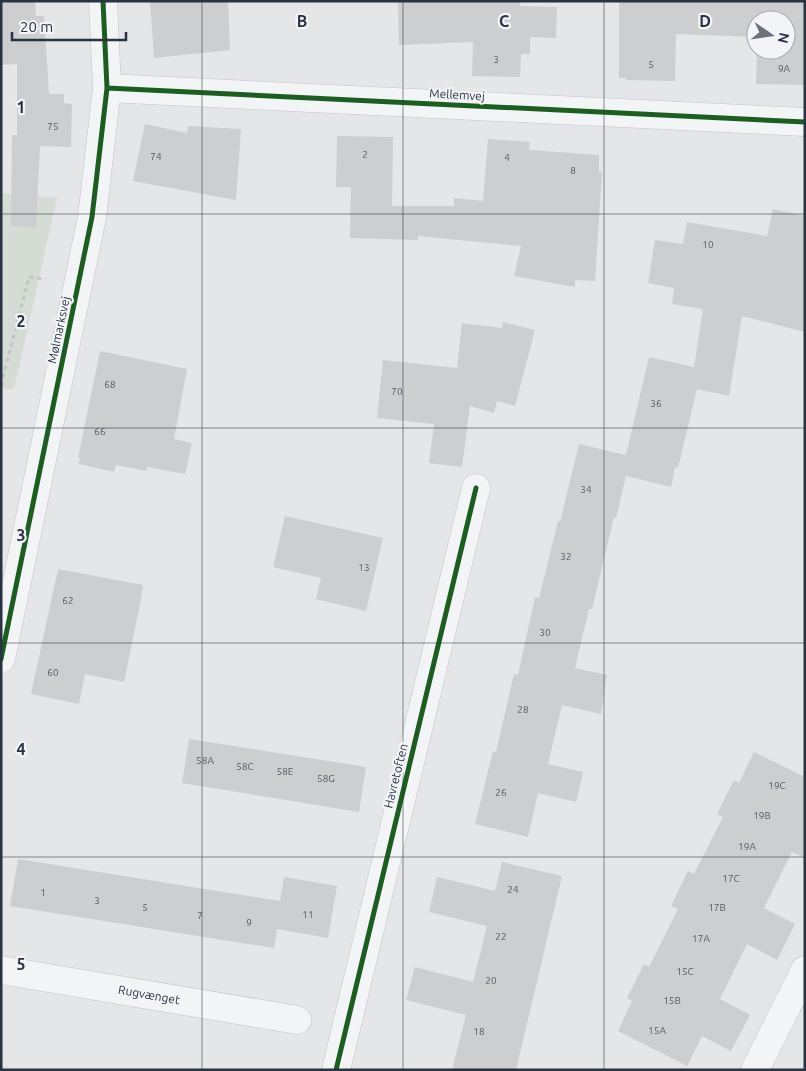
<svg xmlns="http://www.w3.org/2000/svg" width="806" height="1071" viewBox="0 0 806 1071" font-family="Ubuntu,sans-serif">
<rect width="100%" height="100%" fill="#e4e6e8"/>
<!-- green -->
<path fill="#d5dcd4" d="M1 193 57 198 14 389 1 388Z"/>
<!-- building -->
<path fill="#ccced0" d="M1 1H35L36 16H44L49 94H64V103L72 104 71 147 40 146 36 227 11 226 12 135H17V64L1 65Z
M150 1H228L230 50 154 58Z
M398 1H520V6L557 7 556 38 530 37V54H521L520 77 472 76 473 42 399 45Z
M619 1H805V85L756 84 757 50H786V20H756V37L676 34 675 81 626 80V78H619Z
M145 124 187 133 188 126 241 129 236 200 133 181Z
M337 136 393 137 392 206H454V198L483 201 488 139 530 142 529 150 599 155V172H602L595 281 575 280V287L514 276 521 246 418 236V240L350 238 351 187H336Z
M773 209 805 216V332L742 316 729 396 697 389 678 468 675 467 671 487 626 476 616 518 614 517 592 609H589L575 668 607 675 601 714 562 705 548 764 583 772 576 802 538 793 528 837 475 824 493 751 496 752 514 674 518 675 535 597 539 598 558 521 560 522 579 444 626 455 649 357 694 367 703 309 672 304 674 288 648 283 655 240 683 244 687 222 767 236Z
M503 322 535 330 515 406 497 401 494 413 470 406 462 467 429 463 434 424 377 418 383 360 457 368 462 323 502 328Z
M100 351 187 369 174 439 192 443 185 474 147 467 146 471 116 465 114 472 79 464 80 458H78Z
M285 516 383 538 366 611 316 599 321 578 273 567Z
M58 569 143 585 141 599 124 682 85 674 79 704 31 694Z
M189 739 366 767 359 812 182 783Z
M754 752 805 777V858L792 852 764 908 795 924 777 960 747 944 720 999 750 1015 731 1051 702 1036 687 1066 618 1031 632 1001 627 998 644 964 649 967 678 909 671 906 688 871 694 874 723 817 717 814 734 780 739 783Z
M18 859 280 901 284 877 337 886 328 938 277 929 274 948 10 906Z
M502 862 562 876 516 1070H452L466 1015 406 1000 415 967 473 982 487 926 429 912 437 877 495 891Z"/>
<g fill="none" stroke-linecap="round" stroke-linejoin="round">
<!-- minor casing -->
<g stroke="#c2c4c6" stroke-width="29">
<path id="minor" d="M107 88 805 122
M1 659 92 217 107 88 103 1
M1 970 297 1020
M336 1070 476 488
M755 1070 805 970"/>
</g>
<!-- path -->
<path stroke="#c3c4c8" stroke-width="3" stroke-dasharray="4 4" stroke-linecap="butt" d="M1 385 29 277 46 279"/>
<!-- minor -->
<use href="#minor" stroke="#f3f4f5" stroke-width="28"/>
<!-- cycleway casing -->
<g stroke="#f2f4f8" stroke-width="8">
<path id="cycleway" d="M107 88 805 122
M1 659 92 217 107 88 103 1
M336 1070 476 488"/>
</g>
<!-- cycleway -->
<use href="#cycleway" stroke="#1b5e20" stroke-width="5"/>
</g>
<!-- grid -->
<path fill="none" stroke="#2a3342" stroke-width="1" stroke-opacity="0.55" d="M202 1V1070M403 1V1070M604 1V1070M1 214H805M1 428H805M1 643H805M1 857H805"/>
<g text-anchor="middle" stroke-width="4.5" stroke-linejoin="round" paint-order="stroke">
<!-- number labels -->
<g font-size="10" fill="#535a66">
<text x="496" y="63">3</text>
<text x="651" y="68">5</text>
<text x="784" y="72">9A</text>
<text x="53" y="130">75</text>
<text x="365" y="158">2</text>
<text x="156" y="160">74</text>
<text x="507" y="161">4</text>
<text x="573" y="174">8</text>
<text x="708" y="248">10</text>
<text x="110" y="388">68</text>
<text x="397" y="395">70</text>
<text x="656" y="407">36</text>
<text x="100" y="435">66</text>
<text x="586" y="493">34</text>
<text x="566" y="560">32</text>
<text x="364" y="571">13</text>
<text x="68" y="604">62</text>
<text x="545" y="636">30</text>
<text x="53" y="676">60</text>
<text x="523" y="713">28</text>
<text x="205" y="764">58A</text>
<text x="245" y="770">58C</text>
<text x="285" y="775">58E</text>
<text x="326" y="782">58G</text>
<text x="777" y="789">19C</text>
<text x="501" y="796">26</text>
<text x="762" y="819">19B</text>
<text x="747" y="850">19A</text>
<text x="731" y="882">17C</text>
<text x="513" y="893">24</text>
<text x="43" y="896">1</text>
<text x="97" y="904">3</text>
<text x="145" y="911">5</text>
<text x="717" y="911">17B</text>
<text x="308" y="918">11</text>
<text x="200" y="919">7</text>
<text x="249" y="926">9</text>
<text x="501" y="940">22</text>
<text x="701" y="942">17A</text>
<text x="685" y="975">15C</text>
<text x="491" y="984">20</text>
<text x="672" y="1004">15B</text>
<text x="657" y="1034">15A</text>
<text x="479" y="1035">18</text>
</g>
<!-- street labels -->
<g font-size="12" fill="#2a3342" stroke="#f2f4f8">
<text transform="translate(457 95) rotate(3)" y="4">Mellemvej</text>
<text transform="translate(59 330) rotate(-78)" y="4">Mølmarksvej</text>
<text transform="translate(396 776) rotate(-76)" y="4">Havretoften</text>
<text transform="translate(149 995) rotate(10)" y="4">Rugvænget</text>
</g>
</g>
<g font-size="16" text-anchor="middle" font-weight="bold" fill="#2a3342" stroke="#f2f4f8" stroke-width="4.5" stroke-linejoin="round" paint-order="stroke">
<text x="302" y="27">B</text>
<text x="504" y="27">C</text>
<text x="705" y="27">D</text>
<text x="21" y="113">1</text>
<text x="21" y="327">2</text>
<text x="21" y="541">3</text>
<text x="21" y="755">4</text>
<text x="21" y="970">5</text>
</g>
<!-- border -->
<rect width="806" height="1071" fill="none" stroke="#2a3342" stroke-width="5"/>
<!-- north arrow -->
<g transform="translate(771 35) rotate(103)"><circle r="24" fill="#f2f4f8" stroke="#a2a7af"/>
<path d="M0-4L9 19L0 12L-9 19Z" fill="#6b727c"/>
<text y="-8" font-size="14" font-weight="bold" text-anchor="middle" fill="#2a3342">N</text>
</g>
<!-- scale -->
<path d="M12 32v8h114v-8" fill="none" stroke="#2a3342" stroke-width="2.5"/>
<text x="20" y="32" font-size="15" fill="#2a3342" stroke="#f2f4f8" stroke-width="4" paint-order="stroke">20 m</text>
</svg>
